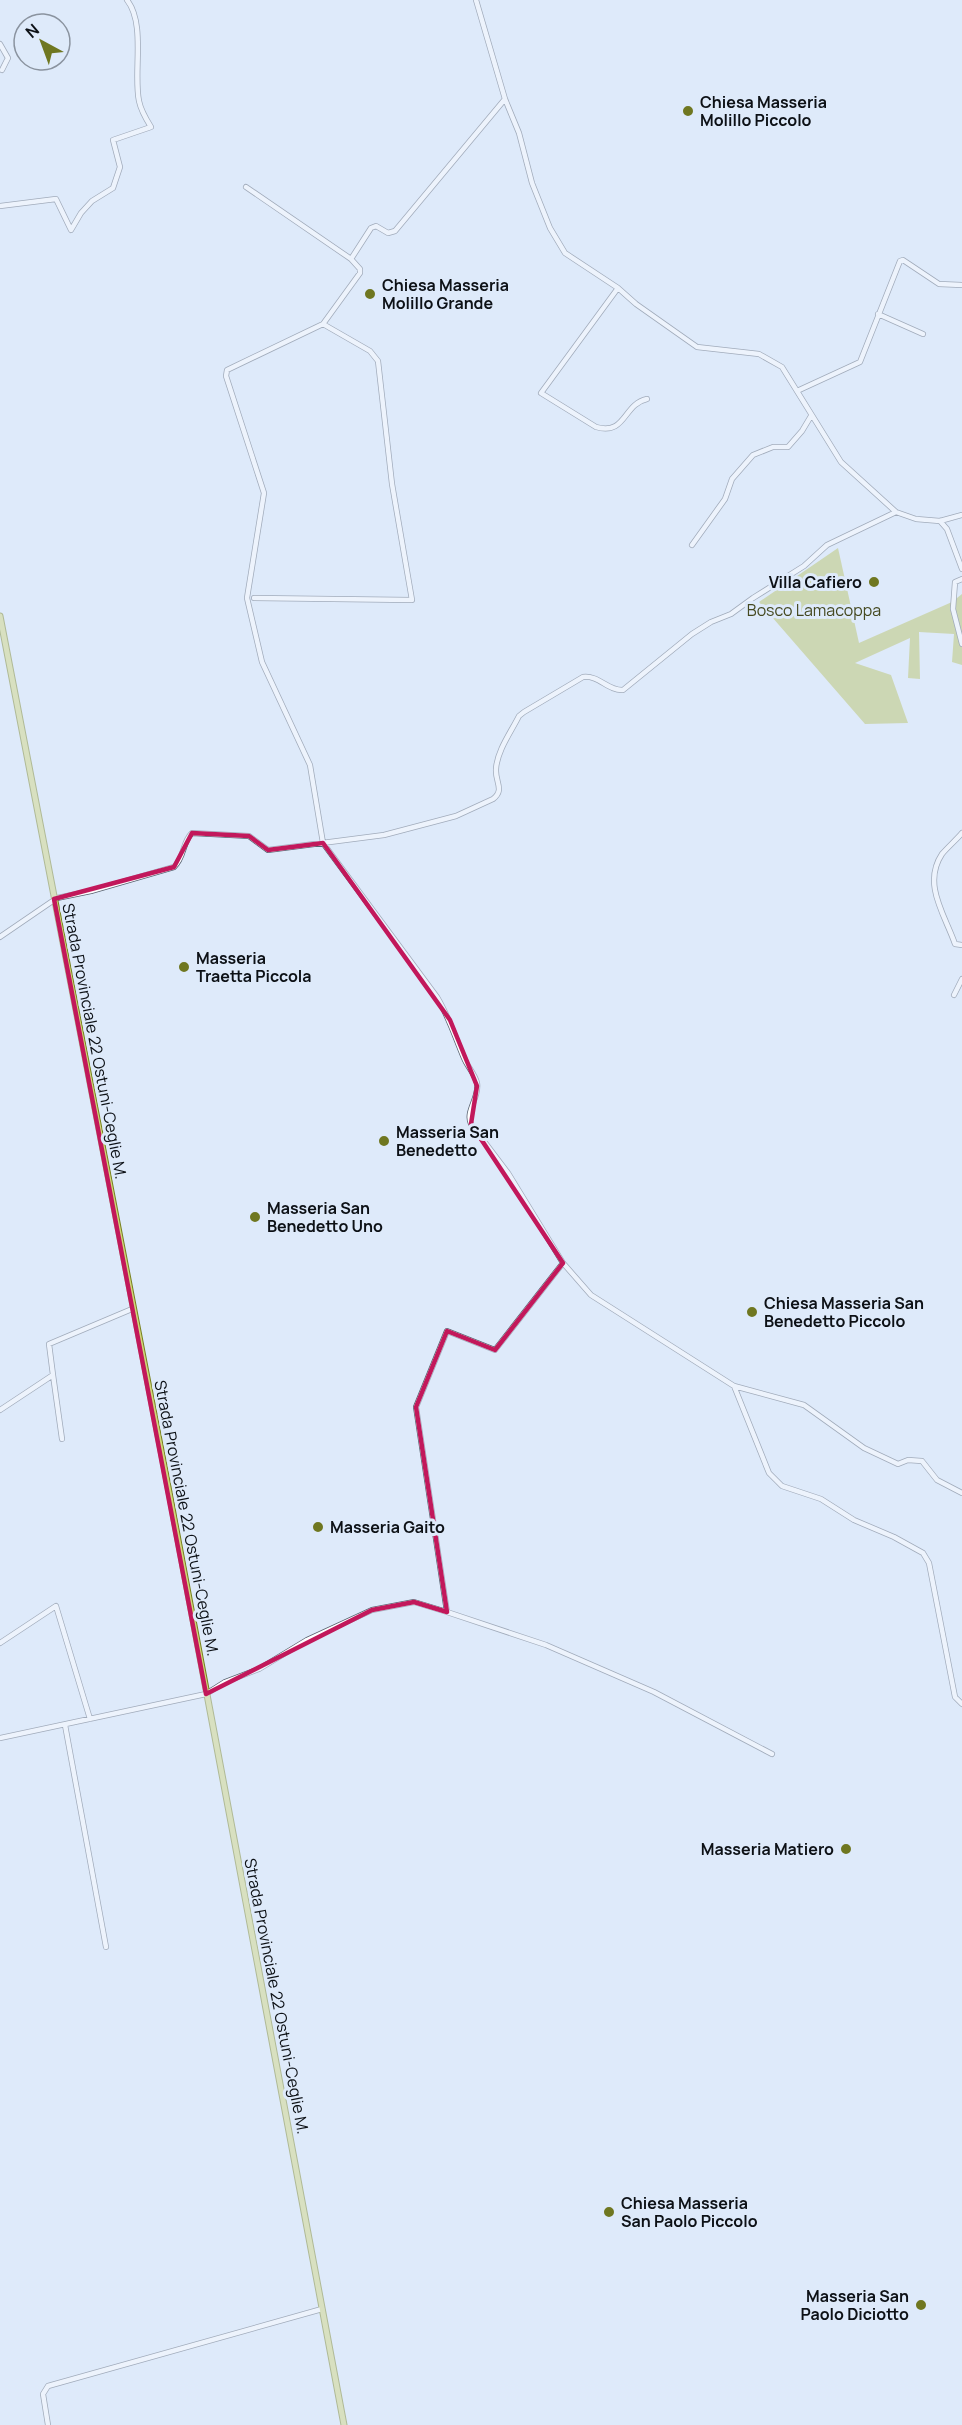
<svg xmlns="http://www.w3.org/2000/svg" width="962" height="2425" viewBox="0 0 962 2425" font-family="Manrope,sans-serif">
<rect width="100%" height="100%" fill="#deeafa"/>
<!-- forest -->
<path fill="#b7c15f" d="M838 548 859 643 952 602 962 594V665L952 662 954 634 919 632 920 679 908 678 910 638 855 663 891 675 908 723 865 724 759 602Z"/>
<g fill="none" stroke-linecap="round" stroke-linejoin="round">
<!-- minor casing -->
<g stroke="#57616f" stroke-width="6">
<path id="minor" d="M476 0 505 99 519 133 532 183 550 228 565 253 618 288 636 304 697 347 759 354 782 367 841 462 896 512 916 519 940 521 962 515
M0 44 8 58 2 70
M505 99 395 231 388 233 376 226 371 228 351 259 360 269V273L323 324 227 370 226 376 264 493 247 598 262 662 310 765 323 843 437 997C449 1017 455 1037 464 1058 467 1066 475 1074 477 1083 480 1097 465 1111 471 1124L508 1173 563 1263 591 1295 734 1386 769 1473 782 1486 821 1499 854 1520 894 1537 923 1553 929 1563 955 1697 962 1704
M246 187 351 259
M0 206 56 199 71 230 81 213 92 201 113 188 120 167 113 140 151 127C146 119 141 111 139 101 133 73 146 24 127 0
M618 288 541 393 596 427C626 436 623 404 647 399
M878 314 923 334
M797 391 860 362 900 261 903 260 939 284 962 285
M940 521 947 529 962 569
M692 545 725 499 732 479 753 455 773 447H788L802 431 811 416
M962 579 955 582 953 609 962 644
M254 598 412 600 392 484 378 361 370 351 323 324
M962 833C956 840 948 847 942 854 922 884 945 915 955 944L962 945
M0 937 57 898 91 891 174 867C185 857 182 842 192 833L249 836 268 850 384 835 456 816 493 799C505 790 495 782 496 769 497 751 511 732 519 716L524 712 583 677C599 675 608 691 623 690L692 634 711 622 731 614 753 598 804 566 827 545 896 512
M954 995 962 979
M53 1375 62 1439
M734 1386 804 1405 864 1448 898 1464 908 1460 922 1461 937 1480 962 1493
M0 1410 53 1375 49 1344 132 1309
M447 1612 546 1645 654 1692 772 1754
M0 1643 56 1606 90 1719
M65 1725 106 1947
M0 1738 206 1694 225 1682 259 1669 307 1640 372 1610 414 1602 447 1612 416 1407 447 1331 495 1350 563 1263
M48 2425 43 2394 48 2386 322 2309"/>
</g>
<!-- major casing -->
<g stroke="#77801e" stroke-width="7">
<path id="major" d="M0 616 169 1492 344 2425"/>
</g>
<!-- minor -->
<use href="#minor" stroke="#fff" stroke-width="4.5"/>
<!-- major -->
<use href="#major" stroke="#d0d67b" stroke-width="5"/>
</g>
<!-- marked area -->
<path d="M0 0H962V2425H0ZM192 833 249 836 268 850 323 843 450 1020 477 1086 471 1124 563 1263 495 1350 447 1331 416 1407 447 1612 414 1602 372 1610 206 1694 54 899 174 867Z" fill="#deeafa" fill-opacity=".55" fill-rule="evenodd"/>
<path fill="none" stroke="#c2185b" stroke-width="4.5" stroke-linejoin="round" d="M192 833 249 836 268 850 323 843 450 1020 477 1086 471 1124 563 1263 495 1350 447 1331 416 1407 447 1612 414 1602 372 1610 206 1694 54 899 174 867Z"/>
<!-- markers -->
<g fill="#6f7720" stroke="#deeafa" stroke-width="2">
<circle cx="688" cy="111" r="6"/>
<circle cx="370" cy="294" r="6"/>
<circle cx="874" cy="582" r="6"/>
<circle cx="184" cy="967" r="6"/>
<circle cx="384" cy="1141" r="6"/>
<circle cx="255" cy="1217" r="6"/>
<circle cx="752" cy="1312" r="6"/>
<circle cx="318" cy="1527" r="6"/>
<circle cx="846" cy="1849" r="6"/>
<circle cx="609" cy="2212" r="6"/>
<circle cx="921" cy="2305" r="6"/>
</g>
<g text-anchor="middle" stroke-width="6" stroke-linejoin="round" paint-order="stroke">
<!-- poi labels -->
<g font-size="16" font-weight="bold" fill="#0d1116" stroke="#deeafa" text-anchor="start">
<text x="700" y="108">Chiesa Masseria<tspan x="700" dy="18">Molillo Piccolo</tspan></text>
<text x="382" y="291">Chiesa Masseria<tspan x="382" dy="18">Molillo Grande</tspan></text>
<text x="862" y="588" text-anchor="end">Villa Cafiero</text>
<text x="196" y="964">Masseria<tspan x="196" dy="18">Traetta Piccola</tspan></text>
<text x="396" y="1138">Masseria San<tspan x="396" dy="18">Benedetto</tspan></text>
<text x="267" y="1214">Masseria San<tspan x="267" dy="18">Benedetto Uno</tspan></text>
<text x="764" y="1309">Chiesa Masseria San<tspan x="764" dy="18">Benedetto Piccolo</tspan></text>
<text x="330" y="1533">Masseria Gaito</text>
<text x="834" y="1855" text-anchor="end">Masseria Matiero</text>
<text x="621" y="2209">Chiesa Masseria<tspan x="621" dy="18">San Paolo Piccolo</tspan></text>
<text x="909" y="2302" text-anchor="end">Masseria San<tspan x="909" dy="18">Paolo Diciotto</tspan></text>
</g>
<!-- park labels -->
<g font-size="16" fill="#454920" stroke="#deeafa">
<text x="814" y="616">Bosco Lamacoppa</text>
</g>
<!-- street labels -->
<g font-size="16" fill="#0d1116" stroke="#deeafa">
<text transform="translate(95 1041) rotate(79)" y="6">Strada Provinciale 22 Ostuni-Ceglie M.</text>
<text transform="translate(187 1518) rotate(79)" y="6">Strada Provinciale 22 Ostuni-Ceglie M.</text>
<text transform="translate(277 1996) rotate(79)" y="6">Strada Provinciale 22 Ostuni-Ceglie M.</text>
</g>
</g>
<!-- north arrow -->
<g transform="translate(42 42) rotate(319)"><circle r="28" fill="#deeafa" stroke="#8a939f" stroke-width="1.5"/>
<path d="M0-4.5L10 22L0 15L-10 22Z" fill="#6f7720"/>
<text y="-9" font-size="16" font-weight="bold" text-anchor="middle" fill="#0d1116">N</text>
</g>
</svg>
